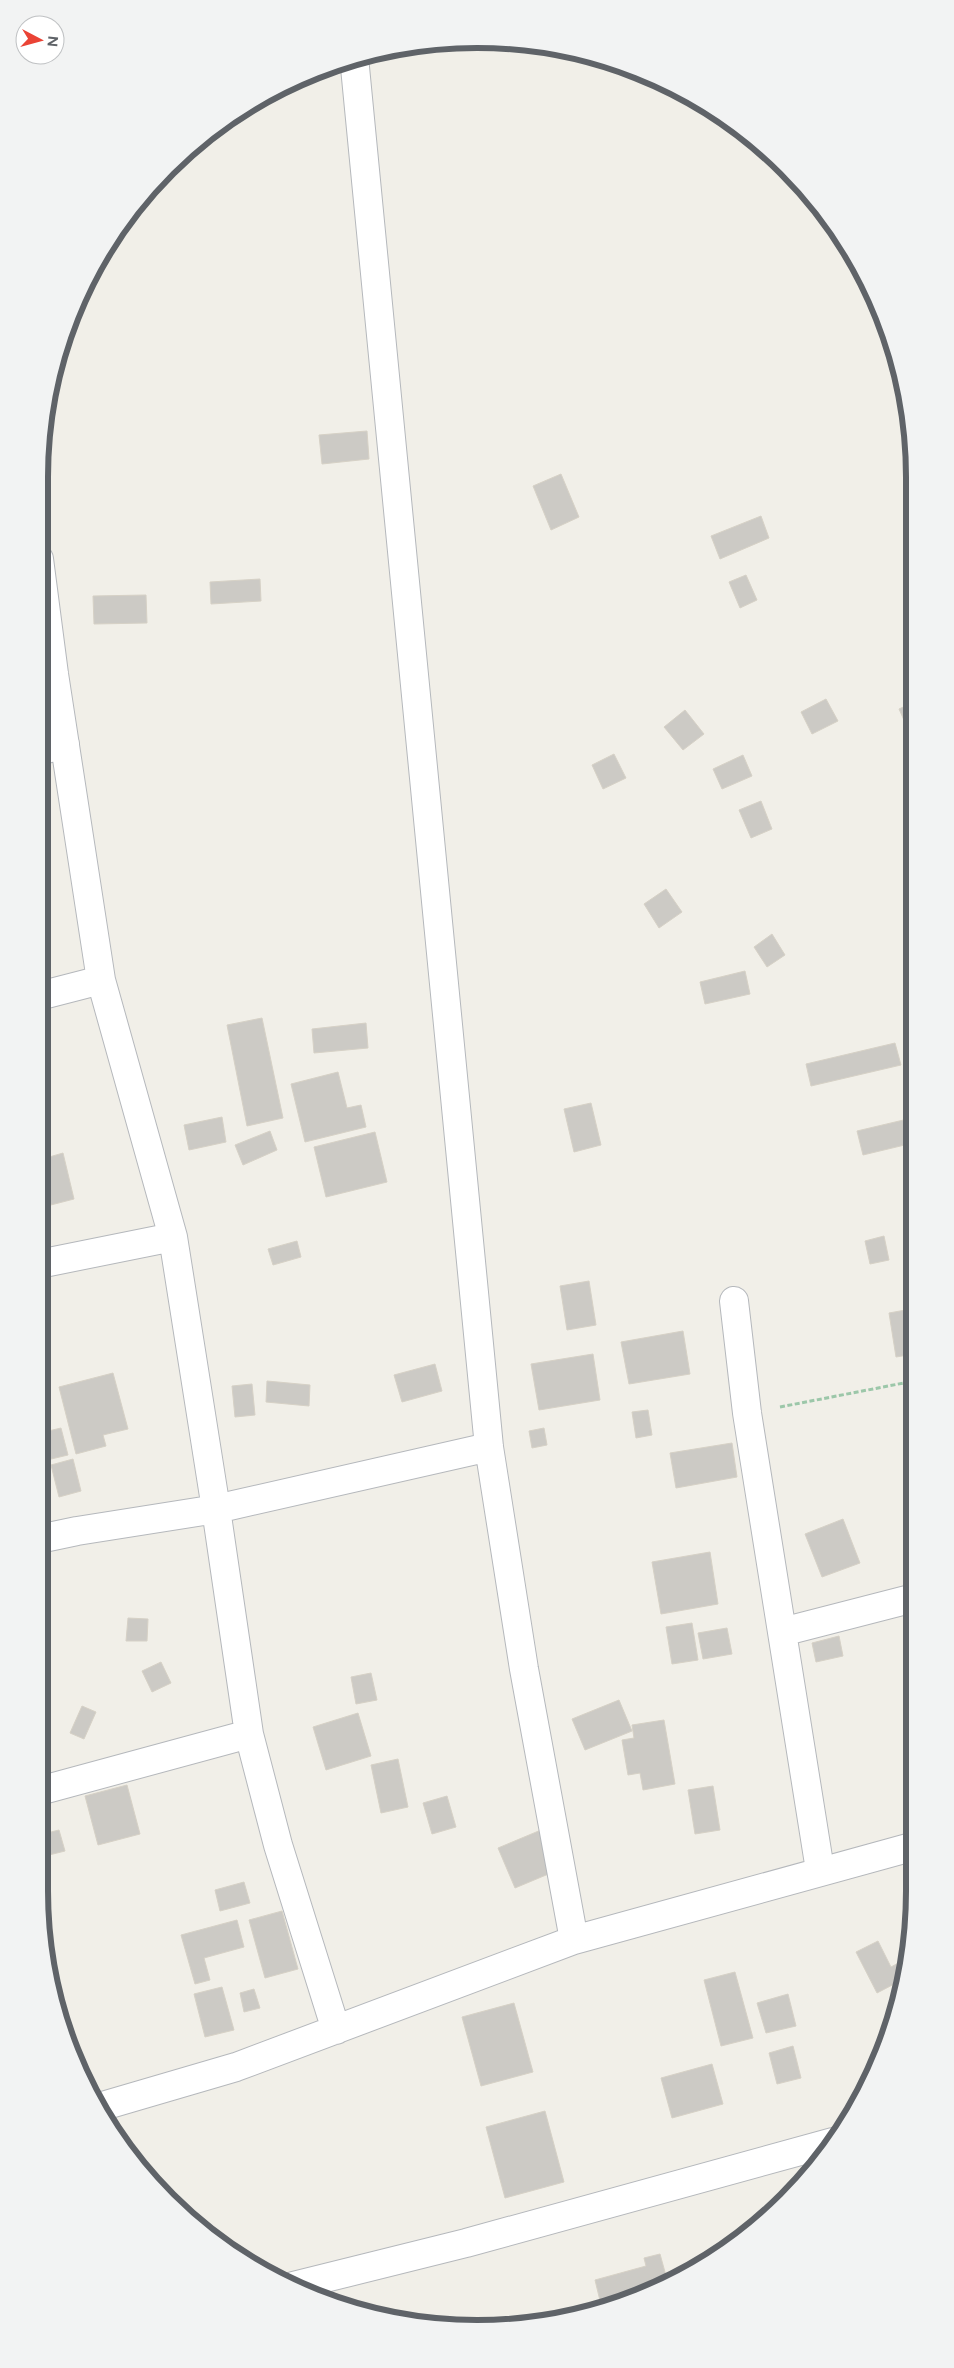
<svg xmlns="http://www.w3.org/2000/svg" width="954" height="2368" viewBox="0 0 954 2368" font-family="Figtree,sans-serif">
<rect width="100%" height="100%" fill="#f1efe8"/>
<!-- building -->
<path fill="#cccac5" stroke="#d6d1c6" d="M367 431 369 459 322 464 319 435Z
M561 474 579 517 551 530 533 486Z
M761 516 769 538 720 559 711 536Z
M746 575 757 600 740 608 729 582Z
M260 579 261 601 211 604 210 582Z
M146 595 147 623 94 624 93 596Z
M826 699 838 721 812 734 801 712Z
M912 703V738L899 709Z
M685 710 704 734 683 750 664 727Z
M614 754 626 778 603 789 592 765Z
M743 755 752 776 722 789 713 769Z
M761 801 772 829 751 838 739 810Z
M666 889 682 912 659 928 644 904Z
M772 934 785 955 767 967 754 947Z
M745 971 750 994 705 1004 700 982Z
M262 1018 283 1118 247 1126 227 1025Z
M366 1023 368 1048 314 1053 312 1029Z
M895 1043 901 1065 811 1086 806 1064Z
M338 1072 347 1108 361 1105 366 1127 305 1142 291 1084Z
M591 1103 601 1145 574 1152 564 1109Z
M222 1117 226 1142 189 1150 184 1125Z
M912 1118 913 1143 863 1155 857 1131Z
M270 1131 277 1150 243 1165 235 1145Z
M375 1132 387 1182 326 1197 314 1147Z
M63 1153 74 1199 43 1207 39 1191V1160Z
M884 1236 889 1260 870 1264 865 1241Z
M297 1241 301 1257 273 1265 268 1249Z
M589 1281 596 1325 567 1330 560 1286Z
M911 1309 914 1354 896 1357 889 1313Z
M683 1331 690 1374 629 1384 621 1342Z
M593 1354 600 1400 539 1410 531 1364Z
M435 1364 442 1391 402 1402 394 1375Z
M113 1373 128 1429 103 1435 106 1446 76 1454 59 1387Z
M267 1381 310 1385 309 1406 266 1402Z
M252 1384 255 1415 235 1417 232 1386Z
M648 1410 652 1435 636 1438 632 1412Z
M61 1428 68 1455 47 1460 40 1433Z
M544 1428 547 1445 532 1448 529 1431Z
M732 1443 737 1477 676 1488 670 1453Z
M73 1459 81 1491 59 1497 51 1465Z
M843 1519 860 1563 822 1577 805 1534Z
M710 1552 718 1604 661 1614 652 1562Z
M128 1618 148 1619 147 1641H126Z
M692 1623 698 1660 672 1664 666 1627Z
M727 1628 732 1654 703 1659 698 1633Z
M839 1636 843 1656 816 1662 812 1643Z
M161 1662 171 1683 152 1692 142 1671Z
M371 1673 377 1700 356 1704 351 1677Z
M619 1700 632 1731 585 1750 572 1719Z
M82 1706 96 1712 84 1739 70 1733Z
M358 1713 371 1756 326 1770 313 1727Z
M664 1720 675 1784 643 1790 640 1773 628 1775 622 1740 634 1738 632 1725Z
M398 1759 408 1807 381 1813 371 1765Z
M127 1785 140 1834 98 1845 85 1796Z
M713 1786 720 1830 695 1834 688 1790Z
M447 1796 456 1827 432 1834 423 1803Z
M59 1830 65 1851 45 1856 39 1835Z
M541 1830 558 1870 515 1888 498 1848Z
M244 1882 250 1903 220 1911 215 1890Z
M282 1911 298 1969 265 1978 249 1920Z
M237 1920 244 1947 204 1958 210 1980 195 1984 181 1935Z
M878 1941 891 1967 902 1961 903 1963 900 1981 877 1993 856 1952Z
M735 1972 753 2038 721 2046 704 1980Z
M222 1987 234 2030 205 2037 194 1994Z
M254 1989 260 2008 244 2012 240 1993Z
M788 1994 796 2026 766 2033 757 2003Z
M514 2003 533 2072 481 2086 462 2017Z
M793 2046 801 2078 777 2084 769 2053Z
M712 2064 723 2104 672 2118 661 2078Z
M545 2111 564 2182 505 2198 486 2127Z
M660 2254 668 2283 645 2296 602 2309 595 2280 646 2266 644 2258Z"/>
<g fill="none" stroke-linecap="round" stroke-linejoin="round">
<!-- minor casing -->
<g stroke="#b5b8bc" stroke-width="30">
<path id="minor" d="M354 57 489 1447 524 1669 574 1940
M39 559 54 674 101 980 173 1237 216 1509 249 1734
M39 751 65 744
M39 996 101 980
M39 1264 173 1237
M734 1301 747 1413 820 1870
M39 1539 77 1531 216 1509 489 1447
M782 1632 914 1598
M39 1791 249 1734 278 1845 336 2030
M96 2108 236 2067 574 1940 915 1846
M293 2286 466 2243 833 2142"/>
</g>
<!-- path -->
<path stroke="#9cc7a9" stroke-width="3" stroke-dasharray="5 2.5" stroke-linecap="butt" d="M780 1407 914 1381"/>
<!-- minor -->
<use href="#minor" stroke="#fff" stroke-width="28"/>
</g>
<!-- crop -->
<path d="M0 0H954V2368H0ZM477 48H477A429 429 0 0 1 906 477V1891A429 429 0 0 1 477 2320H477A429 429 0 0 1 48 1891V477A429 429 0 0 1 477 48Z" fill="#f2f3f3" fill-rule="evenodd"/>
<path fill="none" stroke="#5f6368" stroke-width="6" d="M477 48H477A429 429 0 0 1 906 477V1891A429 429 0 0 1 477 2320H477A429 429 0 0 1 48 1891V477A429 429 0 0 1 477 48Z"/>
<!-- north arrow -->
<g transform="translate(40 40) rotate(96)"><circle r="24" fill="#ffffff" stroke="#bfc1c3"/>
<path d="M0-4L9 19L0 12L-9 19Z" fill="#ea4335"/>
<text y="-8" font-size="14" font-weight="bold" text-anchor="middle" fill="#5f6368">N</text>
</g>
</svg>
